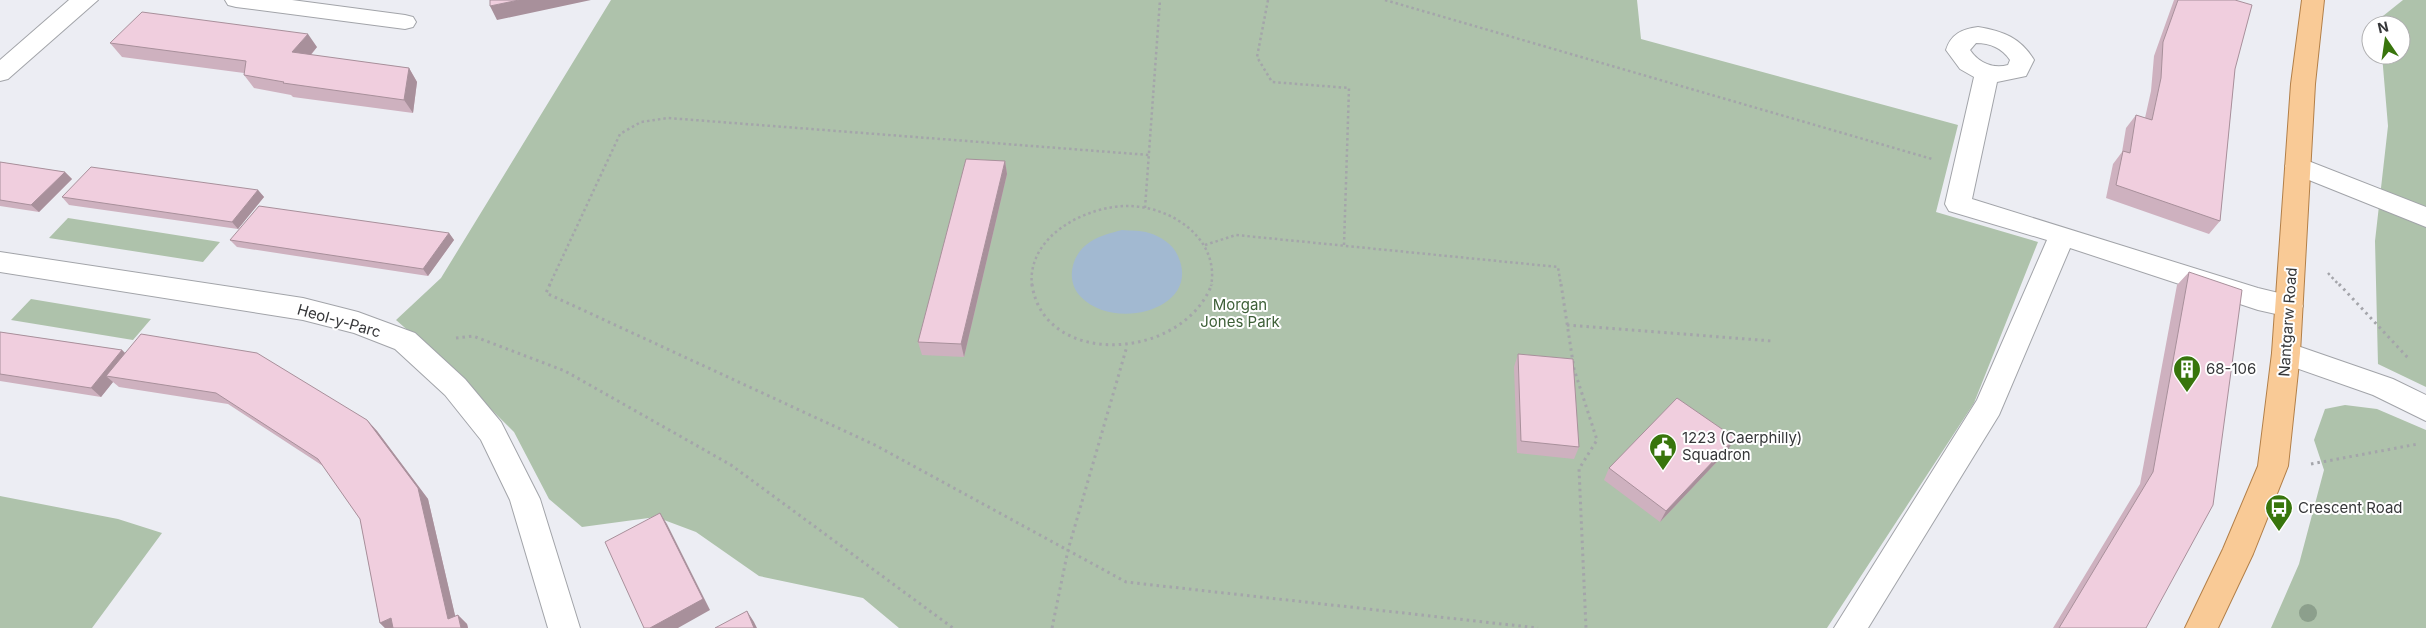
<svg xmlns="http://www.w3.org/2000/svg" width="2426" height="628" viewBox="0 0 2426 628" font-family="Inter,sans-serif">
<rect width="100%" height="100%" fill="#ecedf3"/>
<!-- green -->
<path fill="#aec2ab" d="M611 0H1637L1641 39 1958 125 1936 212 2038 242 1974 403 1827 628H899L863 598 759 576 696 532 656 517 582 527 549 499 514 432 437 356 396 320 441 278Z
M2403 0H2426V387L2378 364 2375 241 2388 126 2382 55H2401V25H2383V16Z
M68 218 220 242 203 262 49 238Z
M31 299 151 319 133 340 11 320Z
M2345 405 2377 409 2426 430V628H2271L2299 564 2324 470 2314 440 2325 409Z
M0 496 118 519 162 533 92 628H0Z"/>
<!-- water -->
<path fill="#a2b9d1" d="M1122 230C1131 231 1141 230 1149 233 1160 236 1173 244 1178 256 1202 309 1115 332 1081 297 1065 281 1071 254 1090 242 1101 235 1111 233 1122 230Z"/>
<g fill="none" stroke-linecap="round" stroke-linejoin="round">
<!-- minor casing -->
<g stroke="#a2a4a9" stroke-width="2">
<path id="minor" d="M69 0H98L8 79 0 81V60Z
M225 0H292L405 15 413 17 416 22 413 27 405 29 236 7 228 5Z
M1978 27C2003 31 2021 38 2034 60L2026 76 1997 82 1972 199 2258 288 2299 298 2303 306 2299 314 2289 317 2258 310 2070 248 1999 415 1868 628H1834L1977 400 2047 240 1949 211 1945 204 1974 77 1960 69 1946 50C1951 34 1962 29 1978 27ZM1976 43C1990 43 2002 48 2010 60L2008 65C1993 69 1979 63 1970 50Z
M2298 157 2426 207V227L2289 172 2285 166 2289 160Z
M0 252 303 298 358 312 415 333 465 379 501 422 540 499 580 628H548L510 500 481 440 445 395 395 349 354 333 303 320 0 272Z
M2286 342 2393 379 2426 395V421L2373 395 2276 361 2272 353 2276 345Z"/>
</g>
<!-- major casing -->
<g stroke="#b27f48" stroke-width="2">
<path id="major" d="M2302 0H2324L2315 84 2300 353 2288 466 2253 554 2218 628H2185L2223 549 2258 466 2272 353 2291 84Z"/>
</g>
<!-- path-far1 -->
<path stroke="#a4a5aa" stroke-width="2.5" stroke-dasharray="2.5 3" stroke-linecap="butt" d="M1268 0 1257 57 1272 82 1349 88 1344 245
M1385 0 1932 159
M1145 208 1160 0
M1205 245 1236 235 1558 267 1561 286
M2328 273 2340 286
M549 286 620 134 641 122 668 118 1149 155
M1032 286C1026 236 1087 205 1130 206 1172 207 1220 239 1211 286"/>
<!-- path -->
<path stroke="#a4a5aa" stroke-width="3" stroke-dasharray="2.5 4" stroke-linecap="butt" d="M550 284 546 293 875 445 1126 582 1538 628
M1032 284C1043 368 1182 362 1212 284
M1561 284 1574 369 1597 440 1579 469 1586 628
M2339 284 2409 359
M1567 325 1772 341
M456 338 473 336 565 371 731 465 953 628
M2311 464 2418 444
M1052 628 1068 550 1127 346"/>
<!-- minor -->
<use href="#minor" fill="#fff" fill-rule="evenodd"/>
<!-- major -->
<use href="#major" fill="#f9ca96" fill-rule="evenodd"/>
</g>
<!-- trees -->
<circle fill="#8c9f8c" cx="2308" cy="613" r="9"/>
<!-- wall -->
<path fill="#ceb1bf" d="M2174 0H2235V69L2220 221 2209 234 2106 198 2113 164 2122 152 2126 128 2136 115 2145 118 2151 91 2154 56Z
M110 43 317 47 311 55 409 68 417 82 413 113 293 97 291 95 254 88 244 75V73L122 57Z
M1005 161 1007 174 964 357 922 355 918 342Z
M0 162 65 172 72 179 39 212 0 206Z
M258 190 264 197 238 229 69 205 62 197Z
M449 233 454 240 428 276 237 247 230 240Z
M2189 272 2146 628H2053L2140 484 2177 285Z
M0 332 122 350 125 353 367 420 377 431 428 499 455 616 458 615 467 624 468 628H385L380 623 360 519 323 466 228 404 119 387 113 382 101 397 0 381Z
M1518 354 1579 447 1574 459 1517 453 1514 367Z
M1728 450 1660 522 1604 480 1609 468Z"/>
<!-- shaded-wall -->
<path fill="#a8909b" d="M519 0H591L497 20 490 6Z
M308 34 317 47 302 65 292 52Z
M409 68 417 82 413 113 404 100Z
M1005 161 1007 174 964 357 961 344Z
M65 172 72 179 39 212 31 205Z
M258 190 264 197 238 229 232 222Z
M449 233 454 240 428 276 423 269Z
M122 350 131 359 106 376 113 382 101 397 91 388Z
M367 420 377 431 428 499 458 628 448 619Z
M1735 438 1728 450 1660 522 1666 511Z
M660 513 667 524 710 610 678 628H650Z
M747 611 754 622 757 628H754Z
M458 615 467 624 468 628H461Z
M391 618 401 628H385L380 623Z"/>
<!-- building -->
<path fill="#f0cede" stroke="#a8909b" d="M490 0H519L490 6Z
M2178 0H2235L2252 5 2235 69 2220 221 2116 185 2123 151 2130 153 2136 115 2152 120 2161 78 2163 42Z
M142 12 308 34 292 52 409 68 404 100 283 83 284 82 244 75 246 61 110 43Z
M966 159 1005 161 961 344 918 342Z
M0 162 65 172 31 205 0 200Z
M91 167 258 190 232 222 62 197Z
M259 206 449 233 423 269 230 240Z
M2189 272 2242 290 2213 505 2146 628H2059L2153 472Z
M0 332 122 350 91 388 0 374Z
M141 334 257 353 367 420 418 488 448 619 458 615 461 628H393L391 618 380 623 360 519 318 459 216 393 106 376Z
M1518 354 1573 359 1579 447 1521 441Z
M1677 398 1735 438 1666 511 1609 468Z
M660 513 703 599 650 628H644L605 542Z
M747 611 754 628H715Z"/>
<!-- icons -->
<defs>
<g id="building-pin" transform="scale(1.4375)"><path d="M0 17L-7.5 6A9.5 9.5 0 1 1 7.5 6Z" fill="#38750c" stroke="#fff"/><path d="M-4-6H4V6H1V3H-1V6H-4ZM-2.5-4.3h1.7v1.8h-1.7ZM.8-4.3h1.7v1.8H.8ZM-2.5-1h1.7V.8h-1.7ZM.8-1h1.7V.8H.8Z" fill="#fff"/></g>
<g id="civic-pin" transform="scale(1.4375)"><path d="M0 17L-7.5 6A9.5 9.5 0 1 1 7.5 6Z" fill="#38750c" stroke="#fff"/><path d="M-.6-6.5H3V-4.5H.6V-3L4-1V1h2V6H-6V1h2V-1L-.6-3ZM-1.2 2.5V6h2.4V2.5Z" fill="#fff"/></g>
<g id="bus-pin" transform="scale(1.4375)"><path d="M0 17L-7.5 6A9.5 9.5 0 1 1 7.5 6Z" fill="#38750c" stroke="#fff"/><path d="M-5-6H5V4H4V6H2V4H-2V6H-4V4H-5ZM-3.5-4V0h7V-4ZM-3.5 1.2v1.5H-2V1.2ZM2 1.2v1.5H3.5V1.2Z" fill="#fff"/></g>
</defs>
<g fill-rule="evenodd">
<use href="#building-pin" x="2187" y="369"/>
<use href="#civic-pin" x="1663" y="447"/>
<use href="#bus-pin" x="2279" y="508"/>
</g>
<g text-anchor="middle" stroke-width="4" stroke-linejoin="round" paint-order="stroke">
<!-- park labels -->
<g font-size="15" fill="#3d5f37" stroke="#fff">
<text x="1240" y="310">Morgan<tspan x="1240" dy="17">Jones Park</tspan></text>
</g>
<!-- street labels -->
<g font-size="15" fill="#363739" stroke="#fff">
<text transform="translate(339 321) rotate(16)" y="5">Heol-y-Parc</text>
<text transform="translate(2288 322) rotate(-86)" y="5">Nantgarw Road</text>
</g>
<!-- poi labels -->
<g font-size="15" fill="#363739" stroke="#fff" text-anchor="start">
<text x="2206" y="374">68-106</text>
<text x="1682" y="443">1223 (Caerphilly)<tspan x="1682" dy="17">Squadron</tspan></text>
<text x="2298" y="513">Crescent Road</text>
</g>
</g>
<!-- north arrow -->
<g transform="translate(2386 40) rotate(347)"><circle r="24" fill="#ffffff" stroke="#afafb0"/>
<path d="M0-4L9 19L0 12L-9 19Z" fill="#38750c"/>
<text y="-8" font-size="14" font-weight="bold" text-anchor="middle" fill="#363739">N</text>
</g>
</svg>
